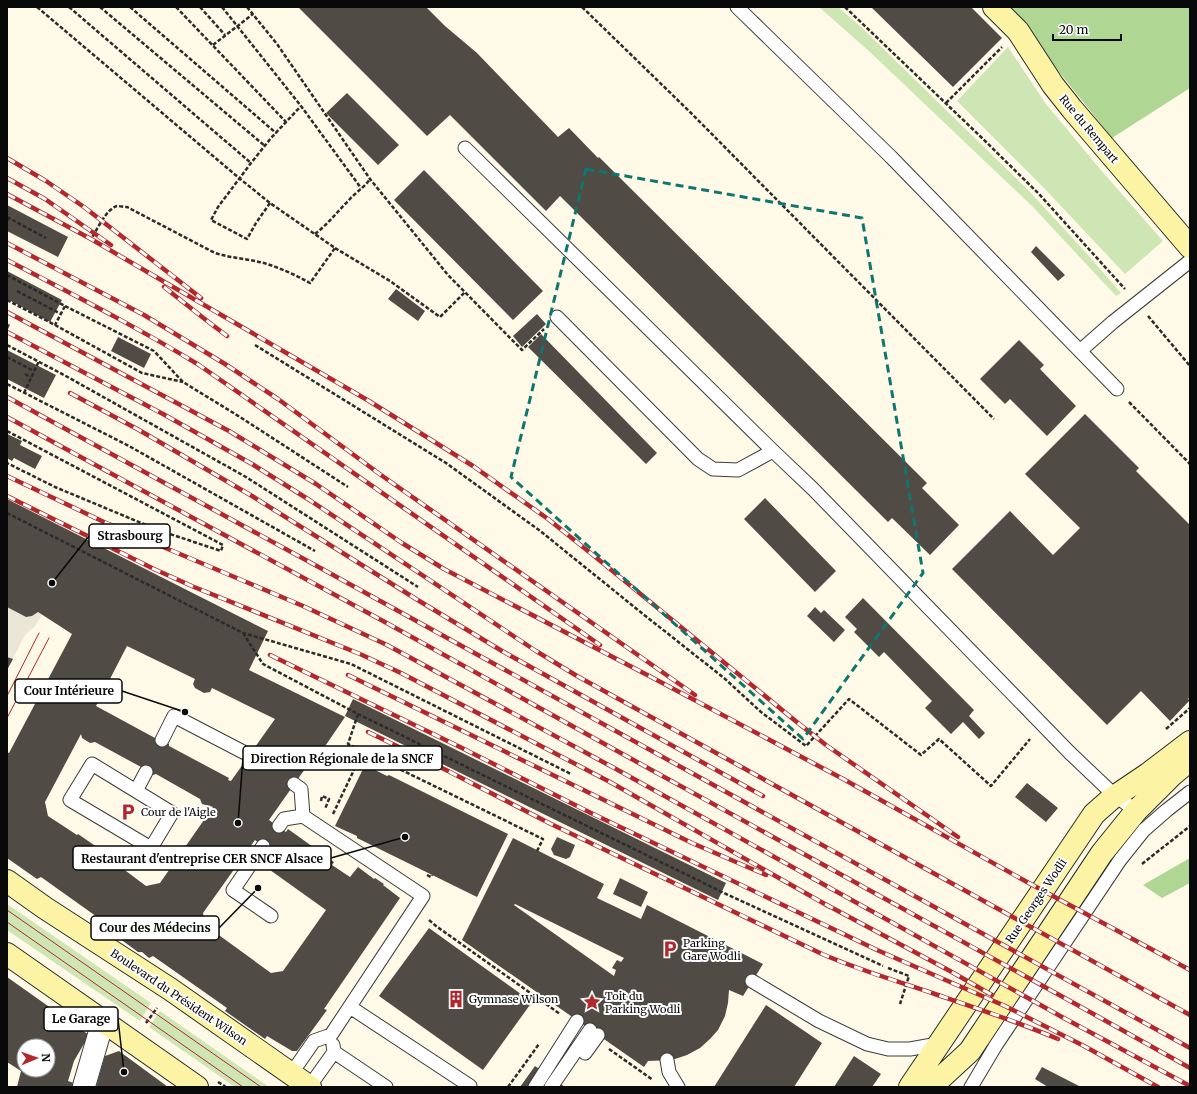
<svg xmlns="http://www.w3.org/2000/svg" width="1197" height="1094" viewBox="0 0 1197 1094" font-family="Merriweather,serif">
<rect width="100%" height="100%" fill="#fefae7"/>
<!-- green -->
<path fill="#cde6b3" d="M819 7H838L861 27 1029 191 1088 255 1121 293 1116 296 1032 206 870 52Z
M1008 47 1046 104 1100 169 1163 241 1125 274 1043 187 957 101Z
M7 904 151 1003 140 1021 7 930Z
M160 1011 269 1087H235L149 1027Z"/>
<!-- forest -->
<path fill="#b0d693" d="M1009 7H1190V88L1112 138 1056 68 1024 22Z
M1190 858V883L1162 898 1143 885Z"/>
<!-- plaza -->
<path fill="#ebe7d8" d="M7 607 26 617 32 616 38 612 42 615 35 626 25 635 7 670Z"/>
<!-- building -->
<path fill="#514b46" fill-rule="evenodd" d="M298 7H426L445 26 477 53 558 137 569 128 598 158 599 157 927 483 922 488 959 525 930 555 892 518 888 522 560 196 546 211 450 115 427 136Z
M871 7H971L1002 38 953 87Z
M347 93 399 145 378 165 326 113Z
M424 170 543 291 513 320 394 200Z
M7 205 68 237 58 257 7 231Z
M1036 246 1065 275 1058 281 1031 252Z
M7 271 62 300 50 322 7 299Z
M396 289 425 311 418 321 388 299Z
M537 314 546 324 522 347 513 336Z
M7 323 10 325 7 331Z
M541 334 657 453 646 464 528 347Z
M118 337 151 354 144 368 111 351Z
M1019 340 1044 365 1040 369 1076 406 1047 436 1010 399 1005 404 980 379Z
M7 350 56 375 44 398 7 379Z
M1085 414 1139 468 1136 471 1190 525V697L1188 699 1190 700 1170 721 1141 691 1107 725 952 569 1010 511 1053 555 1080 528 1025 474Z
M7 434 22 441 20 445 42 456 35 469 14 458 12 461 7 458Z
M765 498 836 571 815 592 744 519Z
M7 499 268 631 249 670 345 717 315 761 312 759 269 820 286 832 288 829 334 862 332 865 350 877 358 867 374 879 375 878 384 884 383 885 400 898 324 1009 327 1010 297 1051H292L267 1036 265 1039 225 1011 227 1008 153 956 149 958 142 952H138L112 933 114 929 41 877 37 879 7 858V752L9 753 72 634 38 612 32 616 26 617 7 607ZM127 646 195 679 193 684 195 688 204 693 210 692 212 688 275 719 231 781 228 780 229 778 169 746V744L157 737 155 738 96 706ZM81 734 82 738 90 743 95 742 141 767V769L153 775 156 774 200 799 202 804 213 807 160 883 146 886 118 865 120 863 78 834 77 835 48 816 45 802ZM255 840 271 852 263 865 326 910 283 971 271 973 205 925 203 913Z
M863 598 974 710 969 716 985 733 979 739 963 722 951 734 925 708 932 701 884 652 879 657 854 632 857 629 845 617Z
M815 607 821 613 824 610 845 630 834 642 807 616Z
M7 657 13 659 7 670Z
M353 699 726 883 718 900 345 716Z
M365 765 387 776 389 775 508 834 477 897 357 838V836L335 826Z
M1027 783 1058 808 1046 822 1015 797Z
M557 837 575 845 570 857 566 859 554 855 551 849Z
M513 838 604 884 597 898 641 919 647 905 763 964 743 996 729 990 728 1003 725 1016 718 1030 710 1039 700 1048 687 1055 672 1060 648 1061 644 1067 462 940ZM515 904 624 958 621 962 617 960 612 968 616 970 614 976 514 905Z
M620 878 648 892 641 907 613 894Z
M429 928 532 1002 483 1070 379 996Z
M7 977 89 1035 74 1061 68 1081 85 1087H17L21 1071 7 1062ZM24 1046H48V1070H24Z
M766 1005 822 1043 794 1087H714Z
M119 1051 168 1087H96L105 1056Z
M854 1056 881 1074 872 1087H834Z
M535 1066 565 1087H520Z
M1042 1067 1081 1087H1048L1035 1079Z"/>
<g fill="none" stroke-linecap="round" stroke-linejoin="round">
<!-- lane casing -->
<g stroke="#3c3c3c" stroke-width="15">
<path id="lane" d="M737 7 891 157 1117 389
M465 148 773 451 813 489 1070 753 1111 792 1136 811
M557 317 698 459 713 469 738 470 773 451
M1080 351 1113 322 1190 261
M162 740 174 716 249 755
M92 764 172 813 151 848 70 800Z
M136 791 146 772
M279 826 284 819 303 816
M263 846 233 890 271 916
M752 981 819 1021 867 1044 888 1049H910L938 1044
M350 1007 470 1086 469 1087
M334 1052 386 1087
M585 1053 598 1035
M667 1060 669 1072 678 1087
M291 1074 314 1041 331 1035 423 896 303 816 301 789 294 784
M309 1087 334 1052 333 1045
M535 1087 577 1021
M551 1087 590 1030
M971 1087 996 1045 1120 860 1144 830 1167 810 1190 792"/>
</g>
<!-- street casing -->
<g stroke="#3c3c3c" stroke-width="24">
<path id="street" d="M84 1086 103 1021"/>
</g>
<!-- secondary casing -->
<g stroke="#2b2b2b" stroke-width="24">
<path id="secondary" d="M994 7 1018 31 1053 85 1072 109 1190 247
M7 881 45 908 170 989 310 1087
M7 954 197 1087
M910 1087 1094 814 1111 799 1148 774 1190 742
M931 1087 970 1051 1102 853 1136 811 1172 775 1190 760"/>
</g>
<!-- path -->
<path stroke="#2b2b2b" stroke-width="2.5" stroke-dasharray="4 2" stroke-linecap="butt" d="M37 7 239 178 270 203 335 248 310 283C296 275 280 268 264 263 248 259 231 258 215 253L127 207C124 207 120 206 117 206 106 209 97 230 91 239
M69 7 251 163
M100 7 265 146
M130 7 276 133
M176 7 286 122
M200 7 225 35
M222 7 301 106 361 188
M247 7 277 44 370 179 448 275 522 350 544 329
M582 7 690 112 994 419
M845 7 981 137 1039 194 1125 289
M213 45 253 14
M946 103 1002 47
M270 203 256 223 247 239 211 220 218 207 251 163 271 138 301 106
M7 217 46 238
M7 219 9 220
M315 234C328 224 338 211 350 199 356 192 365 187 370 179
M335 248 390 281 440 317 465 292
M7 275 65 306 55 325
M17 291 61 314
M7 300 55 325 142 373 183 382
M65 306 154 351 183 382 240 417 348 487
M1148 316 1190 366
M7 345 64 375 246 477 418 587
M255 345 446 463 539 530 643 614 724 678 761 712 806 746 849 699 921 755 939 739 991 786 1030 739
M7 357 34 371
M25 374 31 377
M7 384 129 446 315 551
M24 393 39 361
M1129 402 1190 464
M7 431 223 545 221 551 158 530 55 487 7 463
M7 513 243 633 351 664 571 774
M243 633 263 664 358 714 726 894 883 966
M358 714 348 744 543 839 537 851
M1166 729 1190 708
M321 801 322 796 329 799 325 809
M333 814 363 751
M1142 864 1190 826
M427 875 431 877 432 875
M429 920 436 926 560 1014
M888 968 909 976 900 1004
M146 1023 157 1008
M609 1049 653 1080
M218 1082 226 1087
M508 1087 539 1044"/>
<!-- lane -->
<use href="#lane" stroke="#fff" stroke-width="13"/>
<!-- street -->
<use href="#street" stroke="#fff" stroke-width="22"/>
<!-- secondary -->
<use href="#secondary" stroke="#fcf4a4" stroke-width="22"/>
<!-- tram -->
<path stroke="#b3282d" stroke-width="1" d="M7 696 39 633
M7 718 49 638
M7 910 261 1087
M7 922 243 1087"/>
<!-- rail casing -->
<g stroke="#b3282d" stroke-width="4.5">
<path id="rail" d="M7 158 46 181 84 207 201 298
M7 178 45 199 111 245
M7 194 91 239 156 277 369 401 473 466 548 519 593 555 798 723 826 745 958 837
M7 243 144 315 225 364 278 399 381 475 695 695
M7 260C72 294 137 327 199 365L600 645
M164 287 206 320 227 336
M7 312 229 431 316 484 402 543 444 569 653 678 845 780 1027 882 1190 970
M7 332 163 414 252 464 311 501 536 651 577 676 1190 1015
M70 393 139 430 252 496 416 599 502 651 763 796
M7 397 315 565 1190 1048
M7 417 383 621 628 757 1072 1002 1190 1068
M7 476 104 522 303 606 387 645 616 769 1062 1017 1190 1086
M7 496 154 569 194 587 360 654 401 673 610 782 830 907
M270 655 460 747 591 813 877 950 1005 1006 1084 1046 1158 1087
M348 675 692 843 766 875
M368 732 448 771 551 824 822 954C859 970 897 981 935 994 976 1008 1018 1022 1058 1039
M825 904 950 971 992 995"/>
</g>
<!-- rail -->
<use href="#rail" stroke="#fff" stroke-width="3" stroke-dasharray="9" stroke-linecap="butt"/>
</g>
<!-- marked area -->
<path fill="none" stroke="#0f766e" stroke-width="3" stroke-dasharray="8 5" stroke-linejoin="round" d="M586 169 862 218 923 573 803 739 511 477Z"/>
<!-- icons -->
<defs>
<g id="parking-bare" transform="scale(1.38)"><path d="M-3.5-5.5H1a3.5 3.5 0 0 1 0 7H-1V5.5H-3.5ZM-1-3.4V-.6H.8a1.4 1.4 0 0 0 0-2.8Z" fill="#b3282d" stroke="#fff" stroke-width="2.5" paint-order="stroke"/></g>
<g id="building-bare" transform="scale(1.38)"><path d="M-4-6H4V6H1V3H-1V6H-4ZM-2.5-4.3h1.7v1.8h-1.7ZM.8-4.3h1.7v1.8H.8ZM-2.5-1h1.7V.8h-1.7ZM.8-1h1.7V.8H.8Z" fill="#b3282d" stroke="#fff" stroke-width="2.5" paint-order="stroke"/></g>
<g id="sight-bare" transform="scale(1.38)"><path d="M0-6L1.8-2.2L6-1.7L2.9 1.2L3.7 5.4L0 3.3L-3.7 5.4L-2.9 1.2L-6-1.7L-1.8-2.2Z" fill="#b3282d" stroke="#fff" stroke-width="2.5" paint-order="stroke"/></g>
</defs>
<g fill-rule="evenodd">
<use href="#parking-bare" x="128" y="812"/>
<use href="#parking-bare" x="670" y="949"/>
<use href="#building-bare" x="456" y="999"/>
<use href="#sight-bare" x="592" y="1002"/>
</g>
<g text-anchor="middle" stroke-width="4" stroke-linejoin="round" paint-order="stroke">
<!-- street labels -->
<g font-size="11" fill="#090909" stroke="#fff">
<text transform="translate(1089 129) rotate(50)" y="4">Rue du Rempart</text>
<text transform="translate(1036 901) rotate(-56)" y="4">Rue Georges Wodli</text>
<text transform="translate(179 997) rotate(34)" y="4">Boulevard du Président Wilson</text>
</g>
<!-- poi labels -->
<g font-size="11" fill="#090909" stroke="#fff" text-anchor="start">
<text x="141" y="816">Cour de l'Aigle</text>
<text x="683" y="947">Parking<tspan x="683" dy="13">Gare Wodli</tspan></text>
<text x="605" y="1000">Toit du<tspan x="605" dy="13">Parking Wodli</tspan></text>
<text x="469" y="1003">Gymnase Wilson</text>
</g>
</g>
<!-- callouts -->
<path fill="none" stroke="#090909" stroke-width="1.5" d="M52 583L89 536M185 712L122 691M238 823L243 758M405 837L331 858M258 888L219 928M124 1072L118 1019"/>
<g fill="#090909" stroke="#fff" stroke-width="1.5">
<circle cx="52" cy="583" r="4"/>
<circle cx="185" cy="712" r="4"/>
<circle cx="238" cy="823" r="4"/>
<circle cx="405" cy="837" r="4"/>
<circle cx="258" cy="888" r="4"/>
<circle cx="124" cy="1072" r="4"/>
</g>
<g fill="#fff" stroke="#090909" stroke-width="1.5">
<rect x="89" y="524" width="81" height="24" rx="4"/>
<rect x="15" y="679" width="107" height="24" rx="4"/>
<rect x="243" y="746" width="199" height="24" rx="4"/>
<rect x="73" y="846" width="258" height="24" rx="4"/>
<rect x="91" y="916" width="128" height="24" rx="4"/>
<rect x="44" y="1007" width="74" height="24" rx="4"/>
</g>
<g font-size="12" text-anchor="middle" font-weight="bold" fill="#090909">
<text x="130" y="540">Strasbourg</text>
<text x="69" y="695">Cour Intérieure</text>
<text x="342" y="763">Direction Régionale de la SNCF</text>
<text x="202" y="863">Restaurant d'entreprise CER SNCF Alsace</text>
<text x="155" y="932">Cour des Médecins</text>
<text x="81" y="1023">Le Garage</text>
</g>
<!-- border -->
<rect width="1197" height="1094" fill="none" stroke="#090909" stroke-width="16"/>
<!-- north arrow -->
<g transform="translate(36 1058) rotate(88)"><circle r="19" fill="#ffffff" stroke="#9d9d9d"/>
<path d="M0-3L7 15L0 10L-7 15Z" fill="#b3282d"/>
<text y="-6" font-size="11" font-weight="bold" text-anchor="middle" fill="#090909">N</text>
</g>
<!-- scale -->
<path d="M1053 34v6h68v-6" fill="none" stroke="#090909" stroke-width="2"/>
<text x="1059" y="34" font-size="12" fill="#090909" stroke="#ffffff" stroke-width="3" paint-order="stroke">20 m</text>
</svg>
